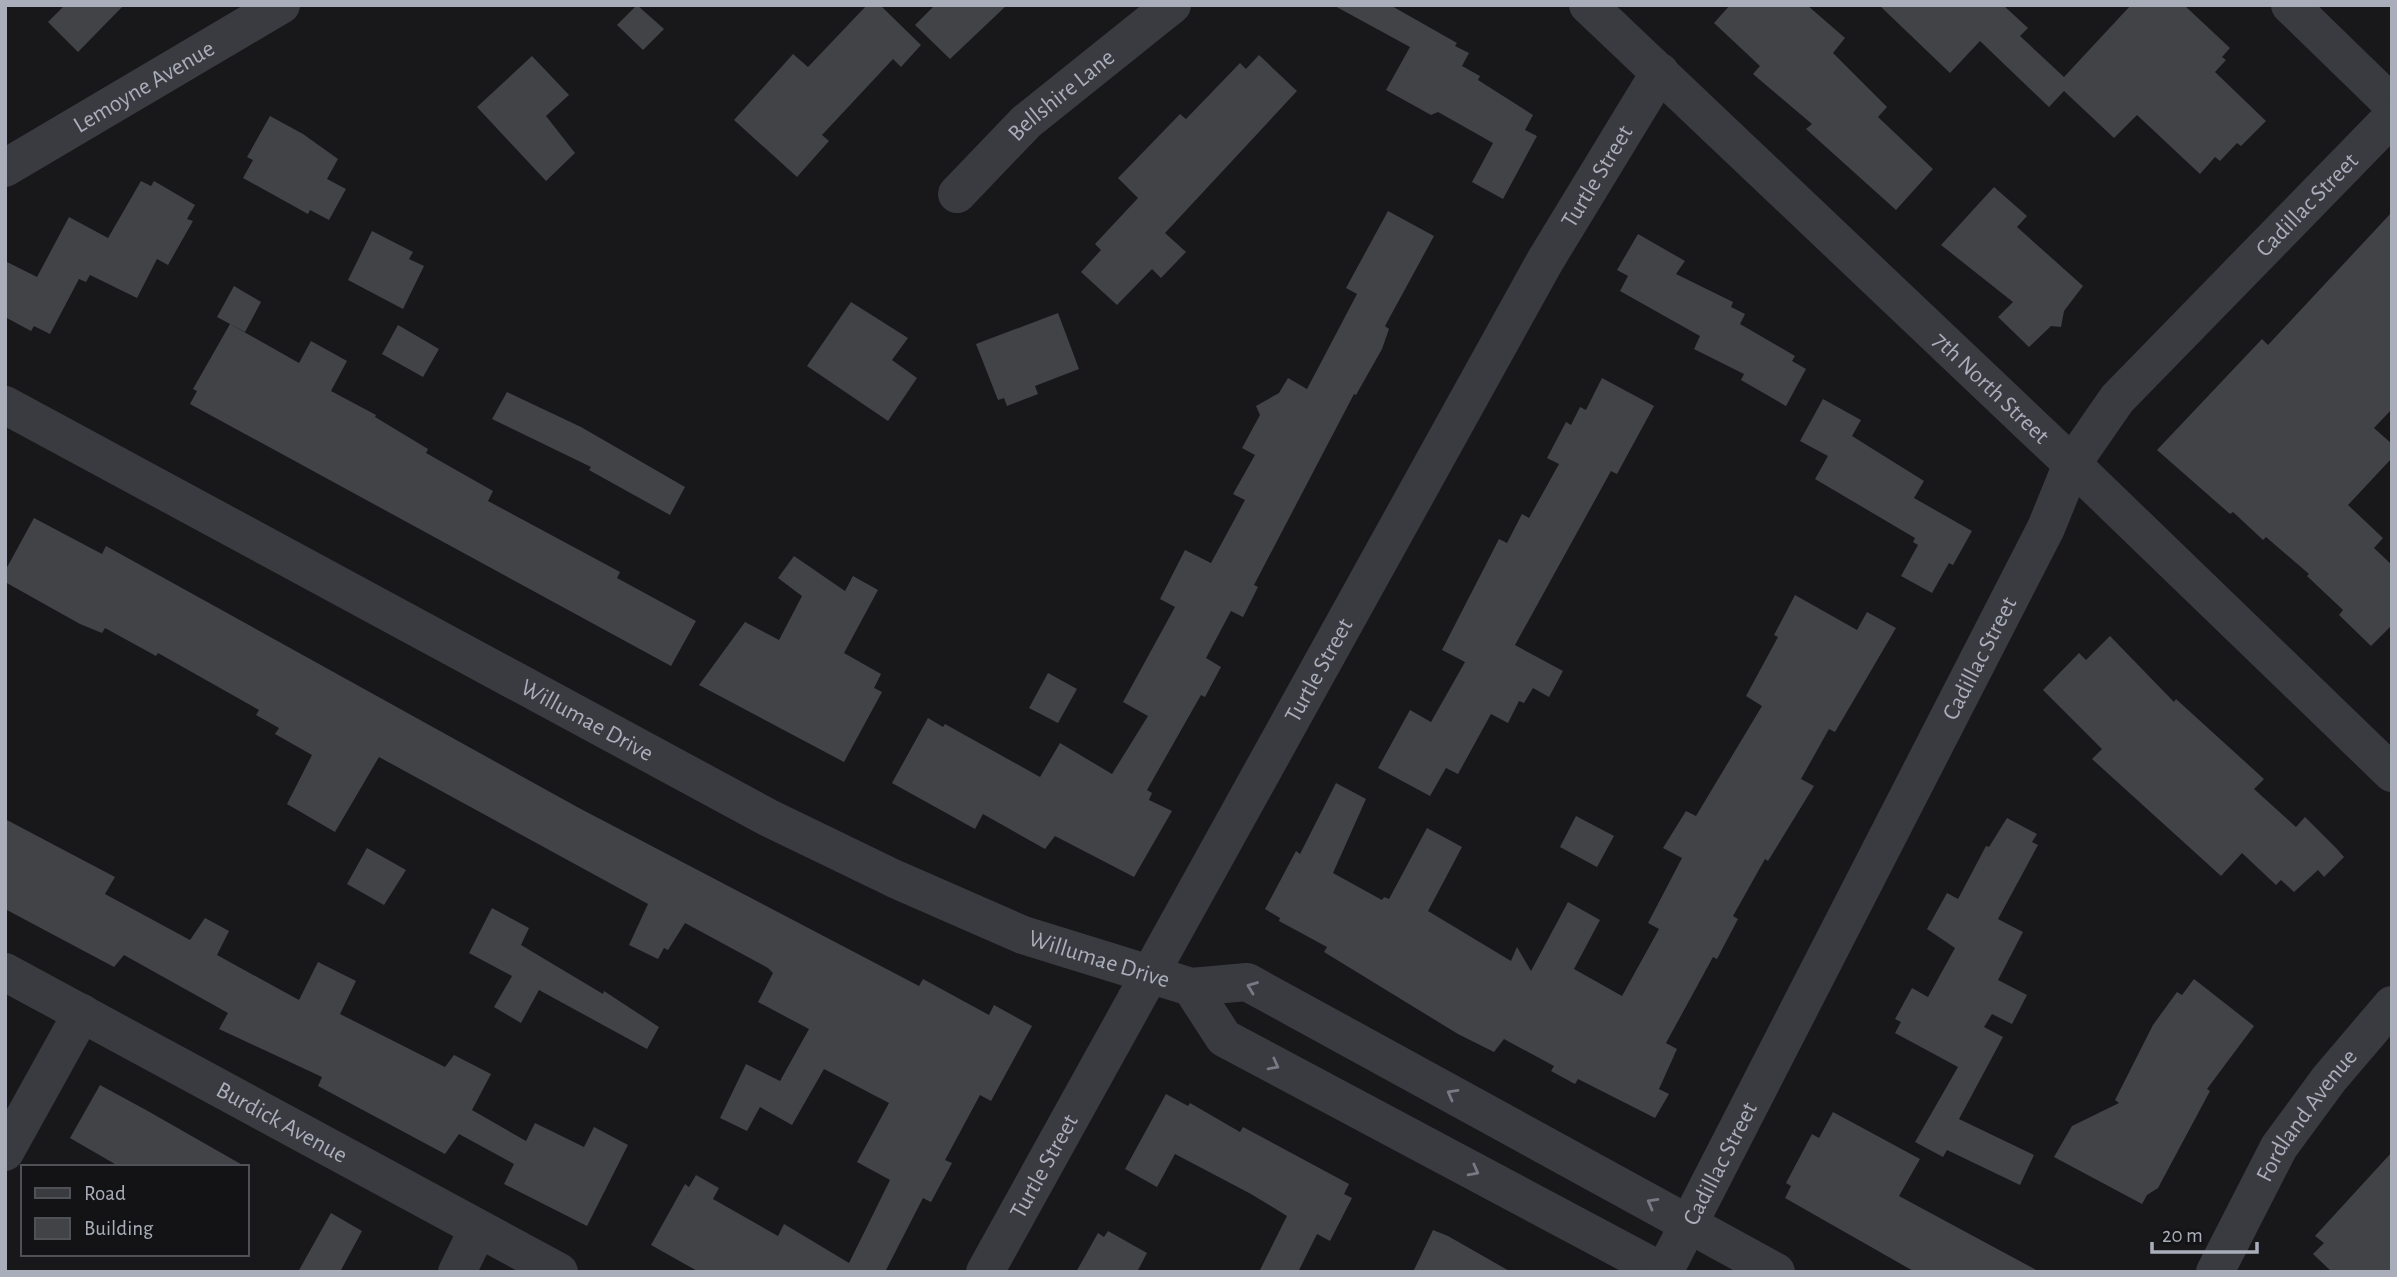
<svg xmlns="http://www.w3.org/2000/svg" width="2397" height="1277" viewBox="0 0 2397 1277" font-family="'Alegreya Sans',sans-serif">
<rect width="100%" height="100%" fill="#18181a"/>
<!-- building -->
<path fill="#424347" d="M65 5H124L78 52 48 22Z
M637 5 664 29 643 50 617 25Z
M867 5H880L921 45 901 67 893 59 822 135 829 141 797 177 734 120 793 54 808 67Z
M935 5H1007L950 59 915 25Z
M1333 5H1390L1457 43 1455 46 1469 53 1462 66 1480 76 1478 80 1533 115 1525 130 1537 136 1503 199 1472 182 1493 143 1438 112 1431 115 1386 90 1410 47Z
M1730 5H1807L1845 38 1833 53 1887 107 1878 117 1933 169 1896 210 1806 129 1812 124 1753 74 1760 66 1714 23Z
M1879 5H2003L2028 28 2020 36 2064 77 2131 5H2184L2230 48 2222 57 2226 60 2215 72 2266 121 2241 146 2237 143 2220 161 2215 157 2200 174 2137 115 2114 138 2064 91 2049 107 1980 41 1950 73Z
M1259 55 1297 91 1165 233 1186 252 1161 278 1152 269 1117 305 1081 272 1101 250 1095 244 1138 198 1118 178 1180 114 1186 119 1240 63 1246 69Z
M532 56 569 95 546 116 575 153 546 181 477 107Z
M270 116 303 134 338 159 327 179 346 189 329 220 310 210 308 214 243 178 253 160 247 157Z
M141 181 151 186 154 181 195 205 187 219 193 221 168 265 157 259 137 298 90 275 86 282 79 279 50 334 34 326 31 331 5 317V261L37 277 69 217 108 238Z
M1994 187 2027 216 2017 227 2083 286 2064 311 2061 327 2051 326 2029 347 1998 317 2013 302 1941 245Z
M1388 211 1434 236 1385 326 1389 329 1382 349 1356 395 1354 394 1254 585 1258 587 1243 617 1231 611 1206 658 1221 667 1205 697 1201 695 1147 790 1152 793 1149 800 1172 811 1134 877 1055 836 1045 849 983 814 975 829 892 783 928 718 943 727 945 724 1040 777 1060 743 1112 774 1148 716 1123 702 1175 607 1160 599 1185 550 1211 563 1245 500 1233 494 1255 455 1242 448 1260 415 1256 406 1279 393 1288 378 1307 389 1357 294 1346 288Z
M2392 212V409L2374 428 2392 444V458L2348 505 2383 538 2374 548 2392 565V625L2371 646 2339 615 2343 610 2307 576 2309 574 2266 537 2263 540 2233 512 2230 514 2157 450 2262 339 2268 345Z
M372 231 413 252 409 259 424 266 403 309 348 280Z
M1638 234 1685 261 1676 274 1733 302 1731 307 1745 314 1740 324 1795 356 1792 361 1806 369 1786 406 1741 380 1744 374 1694 349 1700 336 1620 291 1628 276 1617 270Z
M234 286 261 302 245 332 217 317Z
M851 302 908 338 892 360 917 378 888 421 807 366Z
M1058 313 1079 369 1035 386 1038 394 1007 406 1004 398 998 400 976 344Z
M230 324 299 363 311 341 347 361 331 391 376 415 375 417 428 449 426 453 493 491 488 501 620 572 617 578 696 621 671 666 190 404 197 391 193 389Z
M398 325 439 349 423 377 382 354Z
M1602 378 1654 406 1617 474 1611 471 1515 645 1563 671 1549 697 1533 688 1524 703 1519 701 1508 723 1491 714 1458 774 1446 768 1430 796 1378 768 1410 710 1431 722 1465 662 1442 650 1499 539 1507 543 1522 514 1529 518 1559 464 1547 458 1566 422 1571 425 1580 407 1586 410Z
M507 392 581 427 685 487 670 515 589 470 591 467 492 419Z
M1823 399 1861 420 1852 436 1924 481 1914 498 1972 531 1953 565 1949 563 1932 593 1901 576 1918 545 1913 542 1915 538 1815 479 1828 456 1800 441Z
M34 518 102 554 106 546 579 808 919 986 923 979 989 1015 994 1005 1032 1026 991 1101 980 1095 945 1160 952 1163 931 1202 923 1198 885 1272H699L651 1245 685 1184 689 1187 696 1175 719 1188 713 1199 778 1236 784 1224 849 1263 890 1180 857 1162 889 1103 824 1069 792 1125 760 1107 747 1131 720 1118 746 1064 780 1081 809 1029 758 1002 773 973 768 968 685 923 668 950 664 948 658 959 629 945 648 904 379 757 335 832 287 804 312 755 275 734 279 728 256 715 259 710 158 653 156 656 105 628 102 633 80 624 5 582V571Z
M794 556 845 591 853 576 878 590 844 653 881 674 874 688 882 692 844 762 699 685 745 622 779 640 802 596 778 578Z
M1795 595 1857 630 1867 612 1896 628 1835 732 1829 729 1801 779 1814 786 1768 861 1765 859 1733 916 1738 919 1717 959 1713 957 1666 1043 1677 1049 1659 1089 1669 1094 1655 1118 1578 1079 1575 1084 1551 1071 1554 1066 1504 1039 1494 1052 1458 1034 1324 952 1327 947 1279 921 1280 918 1265 909 1296 851 1300 854 1336 783 1366 799 1333 873 1382 900 1384 897 1389 899 1427 828 1462 847 1428 911 1511 961 1517 947 1531 971 1568 902 1600 920 1574 969 1622 996 1659 929 1648 923 1682 858 1663 848 1686 811 1696 816 1762 706 1746 696 1778 637 1774 635Z
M2110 636 2174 702 2176 699 2264 779 2254 789 2296 827 2305 817 2337 849 2344 857 2324 877 2318 870 2294 892 2281 880 2276 885 2242 853 2221 876 2092 759 2102 749 2043 690 2079 653 2086 660Z
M1048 673 1077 689 1058 723 1029 708Z
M1576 816 1614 836 1597 867 1560 847Z
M2007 818 2037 834 2032 842 2038 845 1998 919 2023 932 1998 980 2027 995 2012 1024 1992 1014 1984 1027 2003 1037 1959 1119 2034 1155 2020 1185 1947 1150 1943 1157 1915 1142 1958 1067 1895 1033 1901 1022 1895 1019 1912 988 1928 997 1955 948 1927 929 1947 893 1958 899 1986 846 1989 847Z
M5 819 115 877 105 894 190 940 205 918 229 931 217 955 299 1000 318 962 356 981 340 1014 445 1067 454 1055 491 1074 472 1110 526 1141 535 1123 584 1147 594 1127 628 1145 587 1226 504 1184 514 1164 459 1134 445 1154 318 1086 322 1077 219 1029 228 1013 124 955 114 967 5 909Z
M367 848 406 870 384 905 347 884Z
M492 908 529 928 521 945 603 994 604 991 659 1027 647 1049 539 990 521 1023 494 1007 512 976 469 953Z
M2194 979 2254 1026 2207 1089 2210 1091 2158 1188 2147 1195 2142 1204 2054 1157 2072 1126 2119 1103 2115 1100 2153 1025 2177 992 2182 995Z
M100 1085 146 1110 246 1167H120L70 1138Z
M1166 1094 1188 1106 1190 1103 1240 1132 1243 1127 1349 1184 1344 1194 1352 1198 1330 1241 1317 1234 1298 1272H1259L1287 1216 1251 1194 1175 1154 1157 1187 1125 1169Z
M1833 1112 1920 1159 1899 1196 2040 1272H1915L1785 1198 1791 1186 1786 1183 1812 1134 1819 1138Z
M2392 1152V1272H2332L2313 1254 2324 1243 2315 1236Z
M331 1213 362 1231 340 1272H298Z
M1433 1230 1448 1236 1511 1272H1413Z
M1108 1231 1147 1253 1137 1272H1076L1098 1233 1104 1237Z"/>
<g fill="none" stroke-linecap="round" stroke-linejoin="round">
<!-- minor -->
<g stroke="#3a3b41" stroke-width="38">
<path id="s1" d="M1588 5 2072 464 2392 773"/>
<path d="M2290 5 2392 104"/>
<path id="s2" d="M5 168 281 5"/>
<path id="s3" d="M957 194 1026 122 1172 5"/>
<path id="s4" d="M5 405 767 817 895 879 1023 935 1191 987 1247 982 1776 1272"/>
<path id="s5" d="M5 972 559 1272"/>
<path d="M1191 987 1224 1038 1663 1272"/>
<path d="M5 1152 82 1013"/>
<path d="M457 1272 478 1229"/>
<path id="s6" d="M985 1272 1545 261 1660 72"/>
<path id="s7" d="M1664 1272 2046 528 2072 464 2117 399 2392 117"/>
<path id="s8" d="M2215 1272 2279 1147 2329 1079 2392 1005"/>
</g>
</g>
<!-- one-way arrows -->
<defs><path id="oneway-chevron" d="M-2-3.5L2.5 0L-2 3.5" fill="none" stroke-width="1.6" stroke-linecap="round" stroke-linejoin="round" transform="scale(1.75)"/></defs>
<g stroke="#777a84">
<use href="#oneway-chevron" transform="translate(1252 987) rotate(-159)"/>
<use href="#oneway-chevron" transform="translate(1274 1065) rotate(28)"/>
<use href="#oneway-chevron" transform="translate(1452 1094) rotate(-151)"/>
<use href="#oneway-chevron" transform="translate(1474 1171) rotate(28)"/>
<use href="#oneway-chevron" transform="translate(1652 1203) rotate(-151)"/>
</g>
<g text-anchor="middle" stroke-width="7" stroke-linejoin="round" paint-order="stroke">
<!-- street labels -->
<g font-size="24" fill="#a9aeba" stroke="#131315">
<text dy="8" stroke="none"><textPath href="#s2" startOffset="161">Lemoyne Avenue</textPath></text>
<text dy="8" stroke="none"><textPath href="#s3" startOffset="144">Bellshire Lane</textPath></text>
<text dy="8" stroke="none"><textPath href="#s6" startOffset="1255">Turtle Street</textPath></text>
<text dy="8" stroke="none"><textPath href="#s7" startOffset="1256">Cadillac Street</textPath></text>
<text dy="8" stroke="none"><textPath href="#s1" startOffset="556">7th North Street</textPath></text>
<text dy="8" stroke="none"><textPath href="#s7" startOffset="690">Cadillac Street</textPath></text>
<text dy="8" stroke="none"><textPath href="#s6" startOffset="688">Turtle Street</textPath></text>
<text dy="8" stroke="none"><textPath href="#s4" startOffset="662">Willumae Drive</textPath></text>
<text dy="8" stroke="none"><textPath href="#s4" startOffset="1228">Willumae Drive</textPath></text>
<text dy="8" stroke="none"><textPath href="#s8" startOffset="182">Fordland Avenue</textPath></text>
<text dy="8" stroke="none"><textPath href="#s5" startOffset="315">Burdick Avenue</textPath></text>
<text dy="8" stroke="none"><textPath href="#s7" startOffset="122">Cadillac Street</textPath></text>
<text dy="8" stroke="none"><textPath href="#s6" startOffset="121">Turtle Street</textPath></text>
</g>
</g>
<!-- border -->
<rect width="2397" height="1277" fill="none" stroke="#a9aeba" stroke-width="14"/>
<!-- legend -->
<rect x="21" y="1165" width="228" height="91" fill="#131315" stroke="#4f5157" stroke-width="2"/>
<rect x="35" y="1188" width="35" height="10" fill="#3a3b41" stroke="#4f5157" stroke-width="2"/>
<text x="84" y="1200" font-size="21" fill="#a9aeba">Road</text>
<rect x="35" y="1218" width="35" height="21" fill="#424347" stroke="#4f5157" stroke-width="2"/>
<text x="84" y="1235" font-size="21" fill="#a9aeba">Building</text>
<!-- scale -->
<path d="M2152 1242v10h105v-10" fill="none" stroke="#a9aeba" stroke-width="3.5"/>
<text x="2162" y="1242" font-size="21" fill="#a9aeba" stroke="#131315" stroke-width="5" paint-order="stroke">20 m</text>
</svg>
